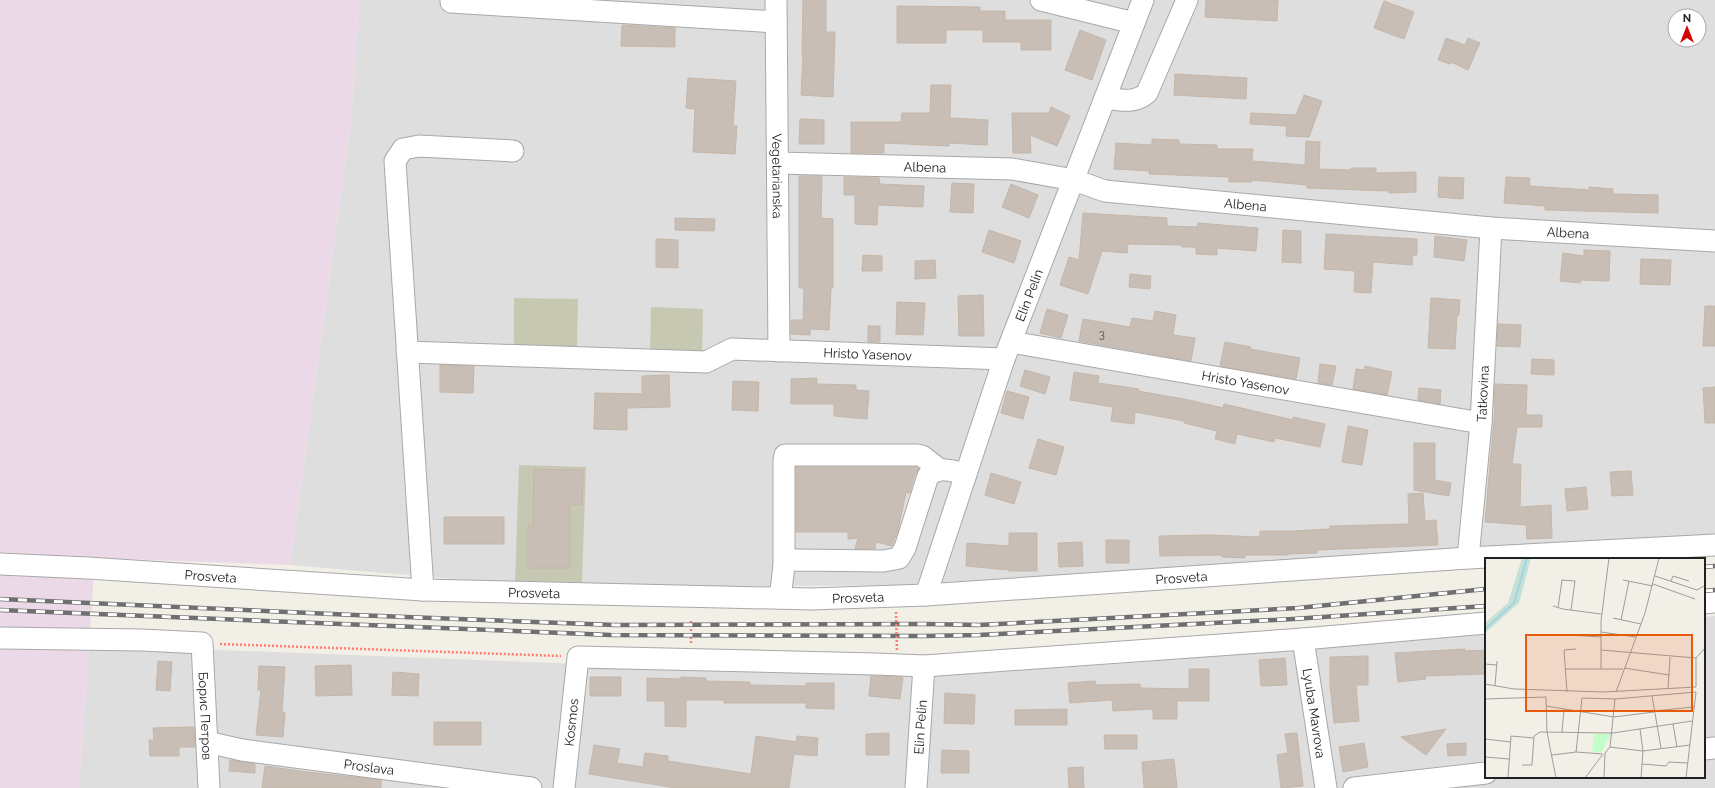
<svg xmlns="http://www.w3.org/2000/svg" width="1715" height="788" viewBox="0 0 1715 788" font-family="Raleway,sans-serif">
<rect width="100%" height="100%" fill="#f2efe7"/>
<!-- residential -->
<path fill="#dfdede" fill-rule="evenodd" d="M359 0H1715V535L961 585 548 587 290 565 351 121ZM1675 16H1699V40H1675Z
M1715 616V788H79L89 645 920 677 1131 663 1486 634V777H1704V617Z"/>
<!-- industrial -->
<path fill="#ecd9e8" d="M0 0H359L351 121 290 565 95 558 79 788H0Z"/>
<!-- construction -->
<path fill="#c7c8b2" d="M514 298 578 299 577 346H514Z
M651 307 703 309 702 356 650 355Z
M519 465 586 467 582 582 515 581Z"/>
<!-- building -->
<path fill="#c8beb6" stroke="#c5b6a8" d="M803 0H826V32H835L833 97 801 95 803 55H802Z
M1206 0H1278L1277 21 1205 17Z
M1384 1 1414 12 1404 39 1374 28Z
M897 6 980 7V11H1005V20H1051V50H1021V42H983V30H946V43H897Z
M622 25 675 28V47L621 46Z
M1080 30 1106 40 1092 80 1065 70Z
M1446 38 1465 45 1468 38 1480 43 1468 70 1451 62 1450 64 1438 60Z
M1175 74 1247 78 1246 99 1174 95Z
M688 78 736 81 733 126H737L735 154 693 152 695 109 686 108Z
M931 85H951L950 118 988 120 987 145 949 143V146L884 143V153H851V122H901L902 113H930Z
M1304 95 1322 101 1309 137 1286 136 1287 126 1250 124 1251 113 1296 115Z
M1051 107 1070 116 1057 146 1030 135 1031 153H1013L1012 113H1049Z
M800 119 824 120V144H799Z
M1152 139 1179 140V144L1217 145V149H1253L1252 161 1305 165 1306 141 1320 142 1319 169 1351 170V168H1376V173L1416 172V192L1389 193V191L1307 188V185L1252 180V182H1229V177L1149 174 1150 171 1114 169 1116 143 1152 145Z
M799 176H822L821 218 833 219V288H831L829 330 810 329V335L791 334V320H803L804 288H799Z
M844 177 879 178 880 184 924 186 923 207 878 205 877 225 855 224V195H844Z
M1439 177 1464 178 1463 199 1438 197Z
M1506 177 1530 178 1529 186 1589 190V187L1613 189V194L1658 195V213L1545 210V206L1504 203Z
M952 183 974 184 973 213 950 212Z
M1011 184 1038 195 1029 218 1002 207Z
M1083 213 1167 218V226L1197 227 1198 223 1258 228 1256 251 1217 248V255L1196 254V247H1182V245L1128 244 1127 253 1102 251 1088 294 1060 285 1069 257 1079 260Z
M675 218 715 219 714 231 675 230Z
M989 230 1021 241 1014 263 982 252Z
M1283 230 1301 231V263L1282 262Z
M1326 234 1417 239V255H1413L1412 265 1373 262 1371 293 1354 292 1355 271 1324 269Z
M1435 236 1467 240 1464 261 1434 257Z
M656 239 678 240V268L656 267Z
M1584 250 1610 251 1609 281 1581 280 1580 283 1560 281 1563 253 1584 256Z
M863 255 882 256V271H862Z
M1641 259 1671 260 1670 285 1640 284Z
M935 260 936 278 915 279V261Z
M1130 274 1151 276 1150 289 1129 287Z
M983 295 984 336H959L958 296Z
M1431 298 1460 300 1459 315H1457L1455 349 1428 348Z
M897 302 925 303 923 335 896 334Z
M1705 306H1715V346H1703Z
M1047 309 1068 315 1061 338 1040 333Z
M1155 311 1176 315 1173 335 1195 338 1191 361 1079 341 1083 319 1130 327 1132 318 1153 321Z
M1498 324 1521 325 1520 347 1497 346Z
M868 326H880V342H868Z
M1225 342 1251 347 1250 349 1300 358 1296 379 1220 366Z
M1532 359 1554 360V375L1531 374Z
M1320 364 1336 366 1332 385 1318 383Z
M440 365 474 366 473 393 440 392Z
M1365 366 1392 372 1387 395 1353 389 1356 369 1365 370Z
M1025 370 1050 377 1045 394 1020 386Z
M1074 372 1099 376 1098 383 1139 389 1138 391 1189 400 1223 408 1224 404 1293 420V417L1325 424 1320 447 1275 438 1274 442 1237 434 1235 444 1215 439 1217 431 1184 423V421L1135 412 1134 424 1111 421 1113 407 1070 400Z
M669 375 670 407 627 408V430L594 429 595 393 642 394V376Z
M817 378V384L856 385V390L869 391 867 419 834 416V404H791V379Z
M733 381 759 382 758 411 732 410Z
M1495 384 1527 385 1526 415H1542V427H1517L1512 464H1521L1520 507 1551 505 1552 538 1527 539 1526 525 1485 522 1495 407 1494 406Z
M1715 387V423H1705L1703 388Z
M1419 388 1441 390 1440 404 1418 400Z
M1007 391 1029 397 1023 419 1001 413Z
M1348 426 1368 430 1362 465 1342 462Z
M1038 439 1064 447 1056 475 1029 468Z
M1414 443H1435V480L1451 483 1449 496 1414 490Z
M796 467H916L919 469 914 477 910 493H906L898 530 892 546 876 542 875 549H855L858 538 848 539V532H796Z
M534 469 583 470 582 505H570V568H528V525H533Z
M1631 471 1633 495 1612 496 1610 472Z
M991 473 1021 482 1014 504 985 495Z
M1586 487 1588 509 1567 511 1565 489Z
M1423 493 1425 521 1436 520 1438 545 1317 550V553L1288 554V555H1245V558L1222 557V555L1160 556 1159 536 1209 535 1260 537V531H1293L1330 529V526L1409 524 1408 494Z
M444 517H504V544H444Z
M1009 533H1037V571H1009V570L966 566 967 543 1009 546Z
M1106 540H1129V563H1106Z
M1082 542 1083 566 1059 567 1058 543Z
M1465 649V651L1486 650V674L1425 676 1426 679 1398 682 1395 653Z
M1368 656V685H1356L1359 721 1334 723 1330 685V657Z
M1285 658 1287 685 1261 686 1259 660Z
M158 661 172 662 170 691 156 690Z
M351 665 352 695 316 696 315 666Z
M259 666 285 667 282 712 285 713 283 737 256 735 261 690H258Z
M1189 669H1209V701H1177V719H1153V709L1113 711 1112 700 1070 703 1068 683 1095 681 1096 685 1140 684V688L1189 689Z
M393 672 419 674 418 696 392 695Z
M871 676 903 677 900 699 869 696Z
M590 677H621V696H590Z
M681 677 706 678V681L750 682V685L806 686V683H834V709L806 708V703H724V700H686V727L665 726V701H647V678L681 679Z
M945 693 975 695 974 724 944 723Z
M1067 709V725H1015V710Z
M434 722H481V745H434Z
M194 727 195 747H179V756H150L149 740H154L153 728Z
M1446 729 1426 755 1401 737Z
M889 733V755H866V734Z
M1297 733 1303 786 1281 788 1277 755 1288 753 1285 734Z
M1104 735H1137V749H1105Z
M756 736 796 742 797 736 818 738 817 756 794 754 789 788H676L589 774 594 745 620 749 617 763 643 767 645 753 668 756V761L751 774Z
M1364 743 1368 767 1343 772 1339 747Z
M1466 743V755L1448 756 1447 744Z
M942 750 969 751V773H941Z
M1174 759 1177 788H1144L1142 762Z
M230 760 255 764V773L229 771Z
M265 766 307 772 381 780V788H262Z
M1083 767 1084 788H1069L1068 768Z"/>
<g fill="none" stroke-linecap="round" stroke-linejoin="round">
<!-- minor casing -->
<g stroke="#a8a8a8" stroke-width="23">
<g id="minor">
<path id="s1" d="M776 0 779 351"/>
<path d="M1041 0 1134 23"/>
<path d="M451 2 776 22"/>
<path d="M1105 98C1121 100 1134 104 1147 93L1187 0"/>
<path id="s2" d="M778 163 1012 169 1074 180 1105 191 1491 228 1715 241"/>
<path id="s3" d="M1011 342 1481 423"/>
<path id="s4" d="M407 352 706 362 732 349 1004 359"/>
<path id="s5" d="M1468 558 1481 423 1491 228"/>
<path id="s6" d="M0 564 88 568 423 590 811 599 926 595 1468 558 1715 545"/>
<path d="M784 566V460L785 455H917L922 456 939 469"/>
<path d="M423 590 395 161 403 149 419 146 513 151"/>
<path id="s7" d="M926 595 1004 359 1143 0"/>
<path d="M780 598 784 566 787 561 795 560 884 561 899 558 905 548 928 476C940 465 951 471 966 474"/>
<path d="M1704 603 1715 602"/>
<path id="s8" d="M0 638 142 640 202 643 209 788"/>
<path id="s9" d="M1303 639 1326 788"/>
<path id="s10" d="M207 742 242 750 531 788"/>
<path d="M1704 749 1715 748"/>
<path id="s11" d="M564 788 578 657 876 664 924 666 1303 639 1486 623"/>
<path id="s12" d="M916 788 924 666"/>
<path d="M1354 788 1486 773"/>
</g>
</g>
<!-- path -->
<path stroke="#ff7d6c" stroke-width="2.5" stroke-dasharray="2 2" stroke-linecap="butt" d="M691 621V643
M220 644 561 656"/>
<!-- minor -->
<use href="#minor" stroke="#fff" stroke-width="21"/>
<!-- rail casing -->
<g stroke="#6f6f6f" stroke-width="4.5">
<path id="rail" d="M1704 567 1715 566
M1704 591 1715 590
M0 599 354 615 615 625 925 624 979 625 1298 608 1486 589
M0 610 611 635 924 636 979 635 1293 619 1486 606"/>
</g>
<!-- rail -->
<use href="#rail" stroke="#fff" stroke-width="3" stroke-dasharray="9" stroke-linecap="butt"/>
<!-- path-bridge -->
<path stroke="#ff7d6c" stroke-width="2.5" stroke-dasharray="2 2" stroke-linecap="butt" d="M896 612 897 652"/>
</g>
<g text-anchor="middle" stroke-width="3" stroke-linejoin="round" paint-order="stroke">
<!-- number labels -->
<g font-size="11" fill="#4b4846">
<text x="1102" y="338">3</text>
</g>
<!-- street labels -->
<g font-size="13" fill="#212121" stroke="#fff">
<text dy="5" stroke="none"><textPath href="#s2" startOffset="147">Albena</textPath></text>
<text dy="5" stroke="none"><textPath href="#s1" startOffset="176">Vegetarianska</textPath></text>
<text dy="5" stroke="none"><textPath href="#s2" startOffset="471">Albena</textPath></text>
<text dy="5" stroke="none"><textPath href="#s2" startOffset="795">Albena</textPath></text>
<text dy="5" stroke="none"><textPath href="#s7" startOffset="317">Elin Pelin</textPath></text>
<text dy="5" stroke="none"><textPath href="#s4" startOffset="464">Hristo Yasenov</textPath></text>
<text dy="5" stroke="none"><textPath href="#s3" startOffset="238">Hristo Yasenov</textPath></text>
<text dy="5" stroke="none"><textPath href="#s5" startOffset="165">Tatkovina</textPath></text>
<text dy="5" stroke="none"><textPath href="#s6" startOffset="211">Prosveta</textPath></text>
<text dy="5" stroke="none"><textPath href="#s6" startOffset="1183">Prosveta</textPath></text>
<text dy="5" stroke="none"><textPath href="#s6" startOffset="535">Prosveta</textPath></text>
<text dy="5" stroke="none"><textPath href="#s6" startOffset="859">Prosveta</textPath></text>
<text dy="5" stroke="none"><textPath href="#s9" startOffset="75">Lyuba Mavrova</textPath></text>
<text dy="5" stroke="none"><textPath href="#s8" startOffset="275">Борис Петров</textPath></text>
<text dy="5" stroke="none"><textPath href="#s11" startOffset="66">Kosmos</textPath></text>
<text dy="5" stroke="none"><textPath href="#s12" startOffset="61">Elin Pelin</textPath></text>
<text dy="5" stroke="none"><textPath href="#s10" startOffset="164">Proslava</textPath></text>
</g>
</g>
<!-- overview -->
<g transform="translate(1485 558)">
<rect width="220" height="220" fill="#f2efe7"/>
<path d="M37 0H46L34 45 0 75V65L23 45Z" fill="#c3e1d4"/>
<path d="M109 176H126L116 195 107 194Z" fill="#c3fdc9"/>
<path fill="none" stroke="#a5d3e2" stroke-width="2" d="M0 71 29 45 42 0"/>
<path fill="none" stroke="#9e9d98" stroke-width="1" d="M170 18 212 32 219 28M138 22 168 28M186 23 188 18 204 23M168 26 210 41M68 48 78 51 116 56M73 50 77 22 90 23 86 52M128 60 156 66M136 62 144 23M116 74 151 79M85 77 116 79M116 92 211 100M211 100 220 90M0 106 12 107M139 110 184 117M80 111H138M116 111V63L124 0M0 126 29 131 119 134 211 129V100M10 128 12 103M183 131 185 99M82 134 79 92 91 91M131 134 160 55 174 0M167 138 176 190M0 141 61 139 62 174 71 220M61 148 129 159 169 154M169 153 209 149M188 166 192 189M155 171 158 193 156 220M77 174 79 151M0 181 26 184M125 189 158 193 205 187M91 194 97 140 130 141 211 134 201 220M67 197 91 194 117 196M0 199 24 201M157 206 181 208 184 204 203 205M37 207H47L49 178 55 174 128 175 207 163M23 220 26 178 49 180M100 220 118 196M119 220 120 195 125 189 130 141"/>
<path fill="#e8590c" fill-opacity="0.15" stroke="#e8590c" stroke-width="2" d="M41 77H207V153H41Z"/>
<rect width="220" height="220" fill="none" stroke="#212121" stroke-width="2"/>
</g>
<!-- north arrow -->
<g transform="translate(1687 28)"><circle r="19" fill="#ffffff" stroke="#a6a6a6"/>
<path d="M0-3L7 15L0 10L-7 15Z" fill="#d30400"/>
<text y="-6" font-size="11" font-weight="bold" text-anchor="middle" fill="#212121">N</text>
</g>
</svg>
